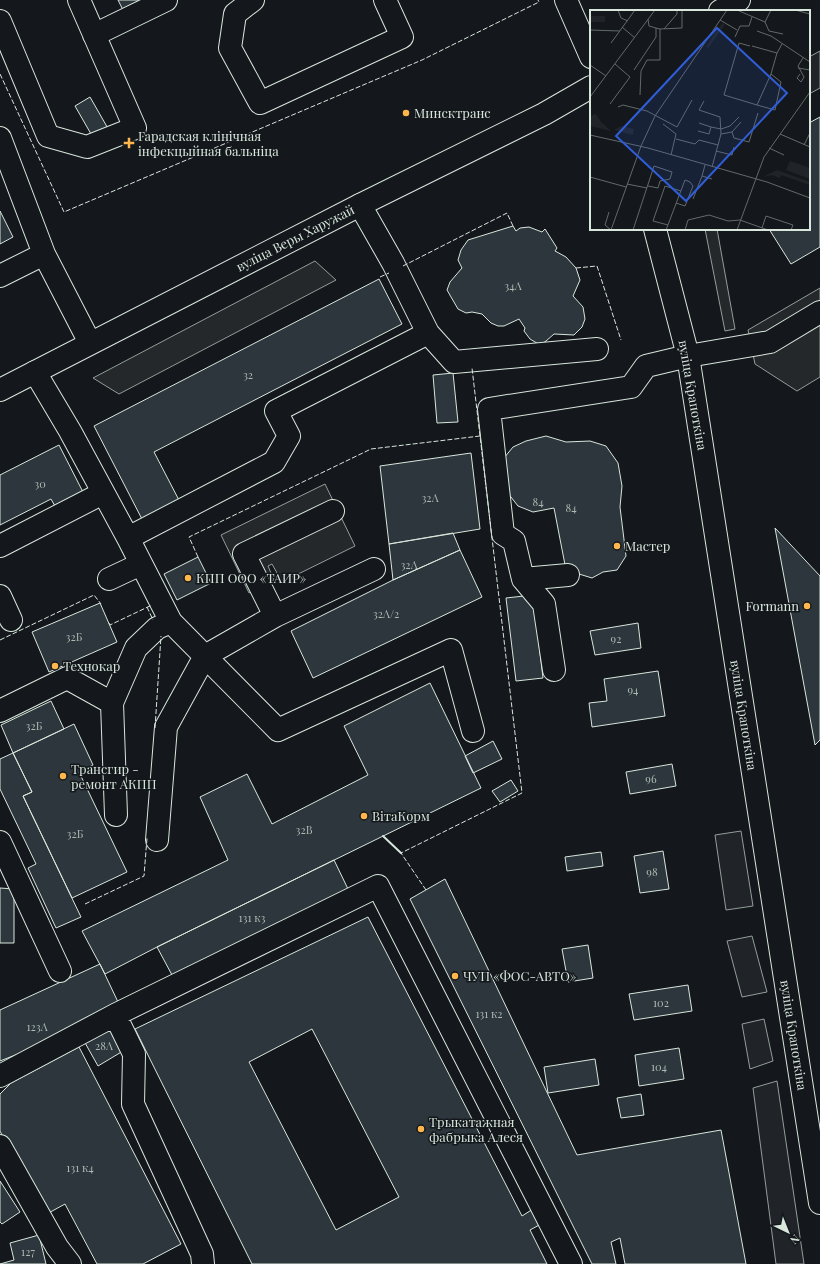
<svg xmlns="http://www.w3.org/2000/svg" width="820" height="1264" viewBox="0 0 820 1264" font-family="'Playfair Display',serif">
<rect width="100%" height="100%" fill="#14181c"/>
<!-- green -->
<path fill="#202428" stroke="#939e99" d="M820 51V88L809 94V57Z
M741 831 753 906 726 910 715 835Z
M752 936 767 992 742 997 727 941Z
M764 1019 773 1061 750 1069 742 1024Z
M777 1081 804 1264H776L753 1088Z"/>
<!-- parking -->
<path fill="#24282b" stroke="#939e99" d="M705 229H717L735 329 725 331Z
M315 261 336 280 119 394 93 378Z
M820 288V377L797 391 755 364 748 330Z
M325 484 355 546 282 582 272 564 268 566 274 580 249 593 221 535Z"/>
<!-- building -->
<path fill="#2c363c" stroke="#d8e6dc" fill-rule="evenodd" d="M118 0H160L126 16Z
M90 97 110 132 95 141 75 106Z
M820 117V247L791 264 769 229H809V123Z
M0 211 13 237 0 244Z
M513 226 516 231 520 228 529 227 542 232 545 229 557 248 555 251 566 257 576 268 580 280 573 296 583 307 585 319 582 327 574 335 554 334 546 341 540 345 530 339 524 331 525 328 519 319 504 326H498L491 323 482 314 472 312 466 313 458 309 447 290 450 282 462 268 458 260 461 250 468 240Z
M379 279 402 324 154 452 181 504 144 523 94 426Z
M453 373 458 422 437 423 433 375Z
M546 436 566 442 590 441 606 446 618 463 622 486 620 507 626 556 617 570 603 572 592 578 566 570 554 508 533 512 518 506 507 492 504 458 513 447 526 441Z
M59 445 84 494 56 508 51 499 0 525V475Z
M471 453 480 529 389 544 380 466Z
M775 528 820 576V740L815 745Z
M453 533 460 550 393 580 389 544Z
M460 550 482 597 313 678 291 631 393 580Z
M198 557 211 583 177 600 164 574Z
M533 595 543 678 516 681 506 598Z
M100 603 117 642 49 672 32 632Z
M638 623 641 648 595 655 590 631Z
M658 671 665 716 592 727 589 703 607 701 604 679Z
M430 683 481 788 157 947 105 974 82 931 228 860 200 797 247 774 272 824 368 775 344 726Z
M51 701 64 729 13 753 1 725Z
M74 724 93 765 79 772 127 872 72 898 23 796 32 792 13 753Z
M493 741 502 759 473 773 465 756Z
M13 753 32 792 23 796 81 917 56 928 28 868 36 864 0 789V759Z
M672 764 676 786 630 794 626 772Z
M511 780 518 791 500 802 492 791Z
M663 851 669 889 640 893 634 856Z
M601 852 603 866 567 871 565 857Z
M334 860 348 889 172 975 157 947Z
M445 879 577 1155 721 1130 746 1264H625L620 1238 611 1242 616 1264H592L410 899Z
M0 888 14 889V943H0Z
M368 917 522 1216 533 1209 541 1224 530 1230 547 1264H252L135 1029ZM312 1029 399 1197 336 1230 249 1062Z
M588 945 593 978 568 982 562 949Z
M100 964 118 1002 46 1043 0 1061V1010Z
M688 985 692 1011 634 1020 629 994Z
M109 1027 123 1051 98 1066 84 1041Z
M79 1047 181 1244 143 1264H97L65 1204 43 1216 0 1131V1094L11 1083Z
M679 1048 684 1079 639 1086 635 1055Z
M595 1059 599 1085 548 1093 544 1067Z
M641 1094 644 1115 621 1118 617 1098Z
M0 1181 20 1212 2 1224 0 1222Z
M39 1235 46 1264H0L14 1260 10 1243Z"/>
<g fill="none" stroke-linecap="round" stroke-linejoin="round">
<!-- minor casing -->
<g stroke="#d8e6dc" stroke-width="24">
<path id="minor" d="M253 0 235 14 230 48 260 103 402 37 385 0
M566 0 591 57
M0 21 48 136 87 147 135 128 79 0
M94 35 166 0
M0 138 44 254
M360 205 393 263 428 333 454 362 597 349
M0 276 44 254 90 343
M35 372 70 431 128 538 171 622 278 730 451 650 473 731
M128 538 274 462 289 436 276 411 428 333
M0 546 103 493
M109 579 141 564
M523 579 568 575
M0 596 11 620
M275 616 374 569
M554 670 544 604 523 579 514 541 503 534 489 409 631 387 646 366 688 356 770 342 820 312
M0 711 67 678 112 703
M116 815 112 703 136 648 157 628 171 622
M157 840 166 727 205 656 275 616 244 554 333 511
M0 842 60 971
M0 1076 115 1015
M0 1146 57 1247 70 1264
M203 1264 202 1254 133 1104 134 1054 115 1015 378 886 571 1264"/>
</g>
<!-- major casing -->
<g stroke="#d8e6dc" stroke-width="24">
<path id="major" d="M720 11 739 0
M655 229 688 356 820 1203
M0 390 360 205 544 114 591 87"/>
</g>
<!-- minor -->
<use href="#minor" stroke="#14181c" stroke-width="22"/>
<!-- major -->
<use href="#major" stroke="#14181c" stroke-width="22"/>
<!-- fence -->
<path stroke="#d8e6dc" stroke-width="1" stroke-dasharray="5 2" stroke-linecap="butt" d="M0 74 64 212 422 60 539 2 538 0
M403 266 507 213 513 226
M576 268 597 266 621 340
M380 277 389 273
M198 557 189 537 371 449 480 436
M147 607 153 620
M109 623 110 625 152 605
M0 640 94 595 101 604
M155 728 161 636
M426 890 401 853 522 793 472 368
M85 904 144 876 147 838"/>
<!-- wall -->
<path stroke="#d8e6dc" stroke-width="2" d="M383 836 401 853"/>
</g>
<!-- markers -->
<g fill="#ffb74d" stroke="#14181c" stroke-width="1.5">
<circle cx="406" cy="113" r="4"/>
<path d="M127 137h4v4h4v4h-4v4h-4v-4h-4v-4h4z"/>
<circle cx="617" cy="546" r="4"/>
<circle cx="188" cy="578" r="4"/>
<circle cx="807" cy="606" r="4"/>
<circle cx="55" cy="666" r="4"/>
<circle cx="63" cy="776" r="4"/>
<circle cx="364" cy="816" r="4"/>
<circle cx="455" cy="976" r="4"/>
<circle cx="421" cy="1129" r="4"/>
</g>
<g text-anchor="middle" stroke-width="3" stroke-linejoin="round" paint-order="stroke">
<!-- number labels -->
<g font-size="11" fill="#adbab4">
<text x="513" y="290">34А</text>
<text x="248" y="379">32</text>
<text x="40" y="488">30</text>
<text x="430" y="502">32А</text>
<text x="538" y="506">84</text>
<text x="571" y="512">84</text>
<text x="409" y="569">32А</text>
<text x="386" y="618">32А/2</text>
<text x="74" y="641">32Б</text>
<text x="616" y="643">92</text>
<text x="633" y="694">94</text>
<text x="34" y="730">32Б</text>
<text x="651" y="783">96</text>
<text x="304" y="834">32В</text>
<text x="75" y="838">32Б</text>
<text x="652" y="876">98</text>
<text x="252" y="922">131 к3</text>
<text x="661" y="1007">102</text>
<text x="489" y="1018">131 к2</text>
<text x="37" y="1031">123А</text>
<text x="104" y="1050">28А</text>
<text x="659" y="1071">104</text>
<text x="80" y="1172">131 к4</text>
<text x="28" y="1256">127</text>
</g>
<!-- poi labels -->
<g font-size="13" fill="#d8e6dc" stroke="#14181c" text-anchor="start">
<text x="414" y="118">Минсктранс</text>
<text x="138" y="141">Гарадская клінічная<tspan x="138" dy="15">інфекцыйная бальніца</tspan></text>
<text x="625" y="551">Мастер</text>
<text x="196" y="583">КПП ООО «ТАИР»</text>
<text x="799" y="611" text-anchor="end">Formann</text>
<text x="63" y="671">Технокар</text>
<text x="71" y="774">Трансгир -<tspan x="71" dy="15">ремонт АКПП</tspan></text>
<text x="372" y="821">ВітаКорм</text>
<text x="463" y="981">ЧУП «ФОС-АВТО»</text>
<text x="429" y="1127">Трыкатажная<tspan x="429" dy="15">фабрыка Алеся</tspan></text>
</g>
<!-- street labels -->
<g font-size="13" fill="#d8e6dc" stroke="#14181c">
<text transform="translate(295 238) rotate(-27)" y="5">вуліца Веры Харужай</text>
<text transform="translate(693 395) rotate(80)" y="5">вуліца Крапоткіна</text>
<text transform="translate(744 715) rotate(81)" y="5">вуліца Крапоткіна</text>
<text transform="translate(794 1035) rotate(81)" y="5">вуліца Крапоткіна</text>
</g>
</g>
<!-- overview -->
<g transform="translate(590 10)">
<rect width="220" height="220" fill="#14181c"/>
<path d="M0 6H15V12H0ZM132 13 135 15 118 38 116 37ZM6 104 11 112 21 121 0 116V106ZM31 116 44 119 43 125 24 120ZM200 151 220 158V169L196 160ZM187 160 220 172V175L191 165 190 168 182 165 173 167Z" fill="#202428"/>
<path fill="none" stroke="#626a69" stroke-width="1" d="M28 0 31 8 38 11M147 0 175 12 179 21 193 24M205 0 220 4M130 10 147 20M175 12 181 0M32 17 45 28M70 19 92 18V0M74 19 87 4V0M0 20 30 21M167 21 181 26 220 52M145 27 150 16H159L162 7M21 33 45 0M160 36 149 33 134 85 167 95 181 64 187 43M162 36 187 43 192 34M0 55 16 66M208 58 220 60M44 60 66 27V18L59 16 58 9M210 64 207 68 211 72 214 67 208 56 213 48M50 85 51 61 57 50H70V19L66 18M0 87 65 0M114 91 109 100 130 107 131 124 122 157M20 94 40 67 25 54M167 95 185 100 191 72 181 64M28 97 33 95 57 101 87 117 102 90M109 113 121 117M73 114 86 124 81 145M108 121 119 124 121 117 131 119 140 116 149 107M142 122 144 128 159 132 168 103M131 124 142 122 151 112M190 124 220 137M0 125 58 138 177 172 220 188M86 129 105 134 109 130 128 135M214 135 220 123M51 136 65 106 137 0M179 138 194 145M126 141 142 145 144 137M115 155 112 166 122 169M0 167 36 177M37 174 57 178M103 189 112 166M19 202 15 215 21 220M78 215 63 211 75 176 91 181M172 218 176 206 203 215 201 220M21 220 51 136M43 220 64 156 82 162 80 169 70 171 68 178 58 176M76 220 95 170 100 172 103 176 95 196 86 193M95 220 98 210 119 205 138 211 150 210 178 220M147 220 174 147 220 82"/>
<path fill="#305dd8" fill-opacity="0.15" stroke="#305dd8" stroke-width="2" d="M127 18 197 83 96 191 26 126Z"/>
<rect width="220" height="220" fill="none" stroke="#d8e6dc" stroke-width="2"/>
</g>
<!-- north arrow -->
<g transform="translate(788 1232) rotate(137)" stroke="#14181c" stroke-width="3" paint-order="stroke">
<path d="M0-3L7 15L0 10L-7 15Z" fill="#d8e6dc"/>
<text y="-6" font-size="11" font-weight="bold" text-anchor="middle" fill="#d8e6dc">N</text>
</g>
</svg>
